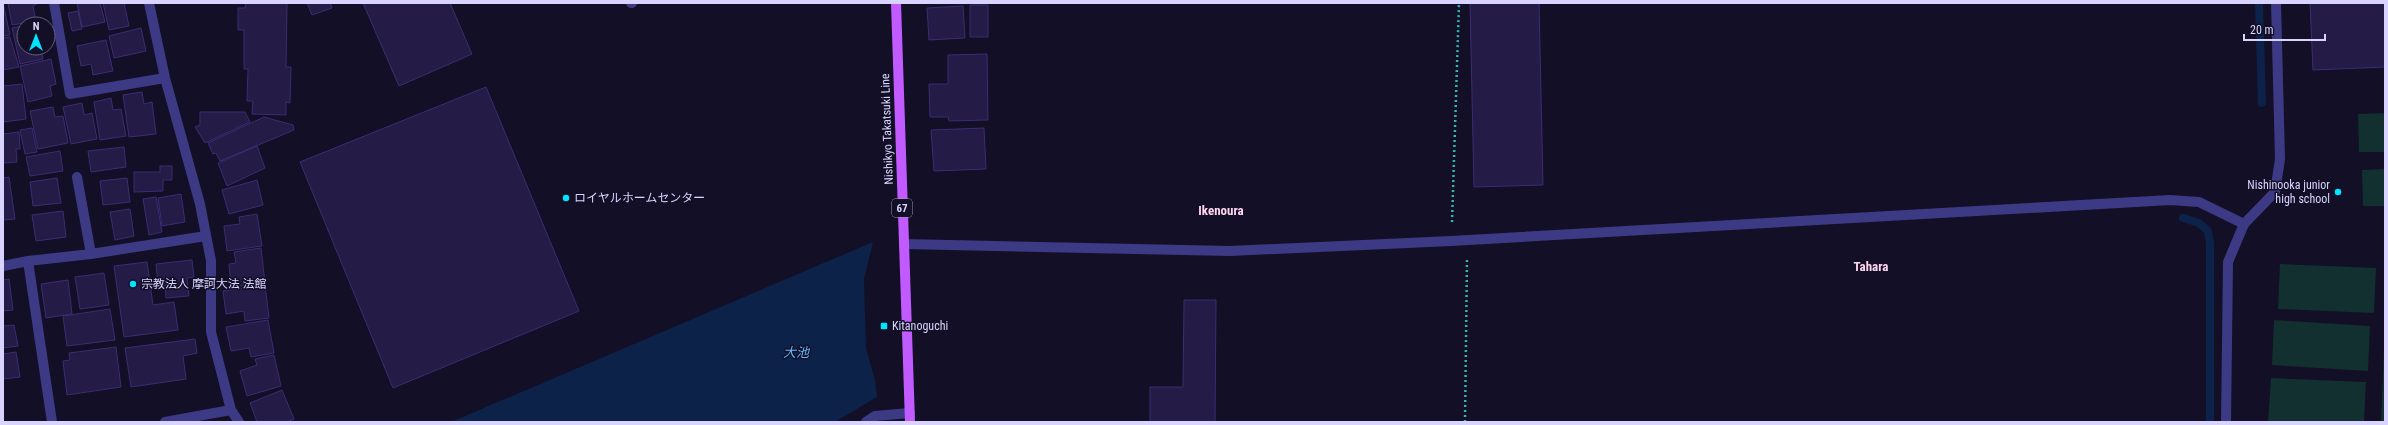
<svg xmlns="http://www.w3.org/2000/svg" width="2388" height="425" viewBox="0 0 2388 425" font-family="'Roboto Condensed','Noto Sans JP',sans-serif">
<rect width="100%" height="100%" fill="#130f26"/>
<!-- green -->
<path fill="#12302f" d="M2385 113V152H2359L2358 114Z
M2385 169V206H2363L2362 170Z
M2280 264 2376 268 2374 313 2278 309Z
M2274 320 2370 326 2368 371 2272 365Z
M2385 325V422H2381Z
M2271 378 2366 382 2364 422H2268Z"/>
<!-- water -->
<path fill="#0c2248" d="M873 242 864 279 866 348 875 380 877 397 835 422H451Z"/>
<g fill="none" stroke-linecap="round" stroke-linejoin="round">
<!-- stream -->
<path stroke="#0c2248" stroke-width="8" d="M2259 3 2262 103
M2183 218 2199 223 2208 231 2210 243V422"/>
</g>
<!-- building -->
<path fill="#241b47" stroke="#3b2d73" d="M3 3 10 35 3 36Z
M8 3H38L33 6 36 21 12 25Z
M77 3H100L105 22 82 27Z
M103 3H124L129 26 109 30Z
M246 3H287L286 67H291L290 103 286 102V115L252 114 253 101H247L248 69H244V30H238V8H245Z
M307 3H330L332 8 312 15Z
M363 3H450L472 54 399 86Z
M1470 3H1539L1543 185 1474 187Z
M2310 3H2385V67L2313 70Z
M970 5H988V37H970Z
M963 6 965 38 929 40 927 8Z
M78 11 82 29 72 31 68 13Z
M24 26V48H41L43 59 20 64 12 28Z
M141 28 146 51 114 58 109 36Z
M10 37 19 67 3 70V38Z
M106 40 113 71 93 75 91 64 81 66 77 46Z
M987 54 988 120 949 121 948 117H930L929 84H948V55Z
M51 59 56 84 50 86 52 96 28 102 20 66Z
M22 84 26 119 3 122V86Z
M486 87 579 311 393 388 300 162Z
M142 92 144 104 152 102 156 134 129 137 123 95Z
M111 98 113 110 121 109 126 136 100 140 94 102Z
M82 103 84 115 92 113 97 139 71 144 63 107Z
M53 107 55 117 63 116 68 143 38 149 30 111Z
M200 112H245L250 122 205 143 195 127 200 125Z
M264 117 293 125 294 130 220 161 216 153 213 154 208 143Z
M32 128 37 152 25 154 20 130Z
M984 128 986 169 934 171 931 130Z
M19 132 20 149H16L17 162 3 163V134Z
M257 146 265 168 227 186 218 163Z
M124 147 126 167 91 172 88 151Z
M60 151 63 171 30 176 26 157Z
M160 166H172V180H163V191L134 192V172H160Z
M9 177 15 219 3 220V178Z
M57 178 61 203 33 206 30 182Z
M127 178 130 202 103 205 100 181Z
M257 180 263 205 229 214 222 190Z
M181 194 185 222 162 226 158 198Z
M156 197 162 232 149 235 143 199Z
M130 209 134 236 115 240 110 212Z
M63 211 66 237 36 241 32 215Z
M257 214 262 246 227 251 224 226 240 224 239 217Z
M261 248 265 283 231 287 229 264 236 263 234 252Z
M192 260 194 277 187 278 189 296 166 298 165 285H158L156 264Z
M147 262 153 305 174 302 178 330 124 337 114 266Z
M104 273 109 305 80 309 75 277Z
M9 279 13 310 3 311V280Z
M68 280 72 314 46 318 41 284Z
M265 285 269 318 245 321 244 311 226 314 223 291Z
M1184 300H1216L1215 422H1150V387H1183Z
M110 309 115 340 67 346 63 316Z
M268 320 274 353 251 357 249 348 231 351 226 327Z
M14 325 18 346 3 348V326Z
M195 339 197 353 183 356 186 379 131 387 125 348Z
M116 347 121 387 67 395 63 361 70 360 69 353Z
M16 352 20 377 3 379V354Z
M274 355 281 386 247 396 240 371 257 365 255 359Z
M282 390 294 419 287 422H257L250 403Z"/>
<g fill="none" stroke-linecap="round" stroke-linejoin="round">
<!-- path -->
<path stroke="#2fb8b0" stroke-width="2.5" stroke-dasharray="2 3" stroke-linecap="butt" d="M1452 222 1459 3
M1465 422 1467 259"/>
<!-- minor -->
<path stroke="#3d3a85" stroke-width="10" d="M54 3 70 94 165 78
M149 3 165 78 200 204 211 261V332L231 410 239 422
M631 3H632
M77 177 91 254
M28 261 91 254 206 236
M3 266 28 261 52 422
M165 422 231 410
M866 422 875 416 910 413
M2226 422 2228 262 2244 224 2275 192 2280 159 2276 3"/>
<!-- tertiary -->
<path stroke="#3d3a85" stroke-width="10" d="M904 244 1230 251 1451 241 2170 200 2199 202 2244 224"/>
<!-- primary -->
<path stroke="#c25bff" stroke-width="10" d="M896 3 910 422"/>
</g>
<!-- markers -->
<g fill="#00e5ff" stroke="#130f26" stroke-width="1.5">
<circle cx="2338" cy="192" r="4"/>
<circle cx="566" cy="198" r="4"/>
<circle cx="133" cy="284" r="4"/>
<rect x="880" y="322" width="8" height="8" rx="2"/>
</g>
<g text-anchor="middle" stroke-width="3" stroke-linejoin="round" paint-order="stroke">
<!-- shield labels -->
<rect fill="#130f26" stroke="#9e99be" stroke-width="1" x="892" y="199" width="20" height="18" rx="3"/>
<g font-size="11" font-weight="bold" fill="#d9d4ff">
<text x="902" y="212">67</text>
</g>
<!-- street labels -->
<g font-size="12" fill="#d9d4ff" stroke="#130f26">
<text transform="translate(887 129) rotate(-92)" y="4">Nishikyo Takatsuki Line</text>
</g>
<!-- poi labels -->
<g font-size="12" fill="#d9d4ff" stroke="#130f26" text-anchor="start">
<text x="2330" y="189" text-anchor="end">Nishinooka junior<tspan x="2330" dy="14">high school</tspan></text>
<text x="574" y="202">ロイヤルホームセンター</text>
<text x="141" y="288">宗教法人 摩訶大法 法館</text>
<text x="892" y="330">Kitanoguchi</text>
</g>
<!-- neighbourhood labels -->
<g font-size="13" font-weight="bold" fill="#ffd6f0" stroke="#130f26">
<text x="1221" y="215">Ikenoura</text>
<text x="1871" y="271">Tahara</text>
</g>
<!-- water labels -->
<g font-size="13" font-style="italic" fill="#62b6ff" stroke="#130f26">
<text x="796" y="357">大池</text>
</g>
</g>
<!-- border -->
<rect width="2388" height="425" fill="none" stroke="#d9d4ff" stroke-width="8"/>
<!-- north arrow -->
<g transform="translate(36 36)"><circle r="19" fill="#130f26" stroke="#625e7d"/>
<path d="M0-3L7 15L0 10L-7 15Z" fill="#00e5ff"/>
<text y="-6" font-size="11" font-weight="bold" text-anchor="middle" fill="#d9d4ff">N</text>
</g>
<!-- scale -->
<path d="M2244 34v6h81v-6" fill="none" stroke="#d9d4ff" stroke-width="2"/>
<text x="2250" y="34" font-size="12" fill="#d9d4ff" stroke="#130f26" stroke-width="3" paint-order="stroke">20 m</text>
</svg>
